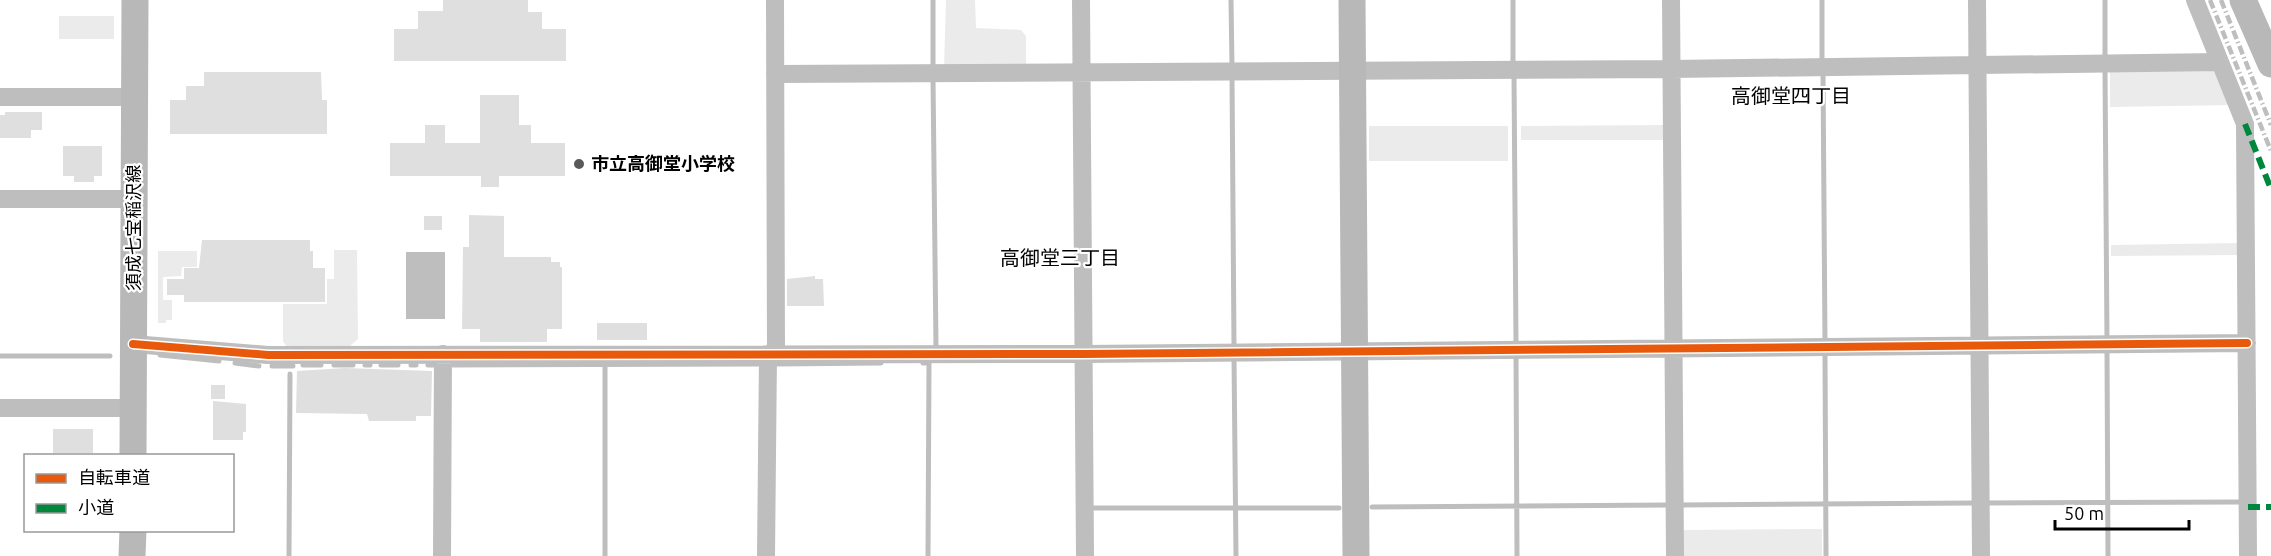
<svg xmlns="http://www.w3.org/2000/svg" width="2271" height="556" viewBox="0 0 2271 556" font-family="Ubuntu,'Noto Sans JP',sans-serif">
<rect width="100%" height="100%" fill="#fff"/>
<!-- green -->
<path fill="#ebebeb" d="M946 0H975L976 28 1021 30 1026 36V69H944Z
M59 16H114V39H59Z
M2217 69 2232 105 2110 107V70Z
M1667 125V140H1521V126Z
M1369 126H1508V161H1369Z
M2241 243V255L2111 256V245Z
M334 250H357L358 339 350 346 287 347 283 341V304H327V279H334Z
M158 251H197V267H182L181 276 163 277V300H172V320H166V323H158Z
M1822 529V556H1679V530Z"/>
<!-- water -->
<path fill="#bebebe" d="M406 252H445V319H406Z"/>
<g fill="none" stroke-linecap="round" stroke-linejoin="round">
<!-- stream -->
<path stroke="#bebebe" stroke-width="5" d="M933 0V68
M1231 0 1232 66
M1513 0V63
M1822 0V62
M2105 0V59
M2105 70 2107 341
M1823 73 1825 343
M1514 74 1516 343
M1232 76 1234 346
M933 78 936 347
M2107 352 2108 556
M1516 353 1517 556
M160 355 219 361
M1825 355 1826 556
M0 356H110
M1234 357 1236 556
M235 363 259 366
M923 363H929L928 556
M777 364 881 363
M303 365H321
M334 365H353
M365 365H370
M381 365H398
M411 365H416
M428 365H435
M453 365 758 364
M272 366H293
M1985 503 2241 502
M1679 505 1975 503
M1372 507 1669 505
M1090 508H1339
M289 556 290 374
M605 556V364"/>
</g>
<!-- building -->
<path fill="#dfdfdf" d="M443 0H528V12H542V29H566V61H394V29H418V11H443Z
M204 72H321L322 100H327V134H170V100H186V86H204Z
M480 95H519V125H531V143H565V176H499V187H481V176H390V143H425V125H445V143H480Z
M5 112H42V130H31V138H0V115H5Z
M63 146H102V176H94V182H74V176H63Z
M469 215 504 216V257H551V262H560V267H562V329H547V342H480V329H462L463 247H469Z
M424 216H442V230H424Z
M202 240H310V251H313V268H325V302H184V295H167V279H184V268H199Z
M815 276V279H823L824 306H787V279Z
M597 323H647V340H597Z
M345 368 432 371 431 416H416V421H369L367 414 296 413 297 371Z
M211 385H225V399H211Z
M213 401 246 404V432H243V440H213Z
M53 429H93V453H53Z"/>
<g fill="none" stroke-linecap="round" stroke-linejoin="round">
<!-- street -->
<path stroke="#bebebe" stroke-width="18" d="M775 0 776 354
M1081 0 1085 556
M1671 0 1675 556
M1977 0 1981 556
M2195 0 2245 124 2248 556
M775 74 1671 69 2220 62
M0 97H134
M0 199H134
M133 344 268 355 1083 354 2247 343
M0 408H133
M442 556 443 354
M766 556 768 354"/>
<!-- secondary -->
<path stroke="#b8b8b8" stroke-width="27" d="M1352 0 1356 556
M2243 0 2271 64
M133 456 135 0
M132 556 133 530"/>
<!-- rail -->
<path stroke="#bebebe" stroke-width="4.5" stroke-dasharray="9 3 1.5 3" stroke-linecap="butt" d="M2210 0 2271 151
M2221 0 2271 125"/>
<!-- quiet -->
<path stroke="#00873e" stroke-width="6" stroke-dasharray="12 6" stroke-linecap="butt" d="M2245 124 2271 189
M2248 507H2271"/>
<!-- cycleway casing -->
<g stroke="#fff" stroke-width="11">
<path id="cycleway" d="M133 344 268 355 1083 354 2247 343"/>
</g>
<!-- cycleway -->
<use href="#cycleway" stroke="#e8590c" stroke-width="8"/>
</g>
<!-- markers -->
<circle fill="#595959" stroke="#fff" stroke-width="2" cx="579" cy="164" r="6"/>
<g text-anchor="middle" stroke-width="4.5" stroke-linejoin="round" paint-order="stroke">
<!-- poi labels -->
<g font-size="18" font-weight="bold" fill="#000" stroke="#fff" text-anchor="start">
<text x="591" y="170">市立高御堂小学校</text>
</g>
<!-- street labels -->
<g font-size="18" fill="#000" stroke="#fff">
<text transform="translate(134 228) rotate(-90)" y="6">須成七宝稲沢線</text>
</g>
<!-- neighbourhood labels -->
<g font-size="20" fill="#000" stroke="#fff">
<text x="1791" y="103">高御堂四丁目</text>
<text x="1060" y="265">高御堂三丁目</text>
</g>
</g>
<!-- legend -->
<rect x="24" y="454" width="210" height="78" fill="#ffffff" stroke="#999999" stroke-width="1.5"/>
<rect x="36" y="474" width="30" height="9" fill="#e8590c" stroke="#999999" stroke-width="1.5"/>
<text x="78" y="484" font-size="18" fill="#000000">自転車道</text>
<rect x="36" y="504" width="30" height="9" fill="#00873e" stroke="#999999" stroke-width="1.5"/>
<text x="78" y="514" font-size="18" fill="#000000">小道</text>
<!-- scale -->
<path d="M2055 520v9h134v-9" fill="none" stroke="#000000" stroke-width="3"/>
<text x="2064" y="520" font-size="18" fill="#000000" stroke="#ffffff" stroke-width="4.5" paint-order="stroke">50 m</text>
</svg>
